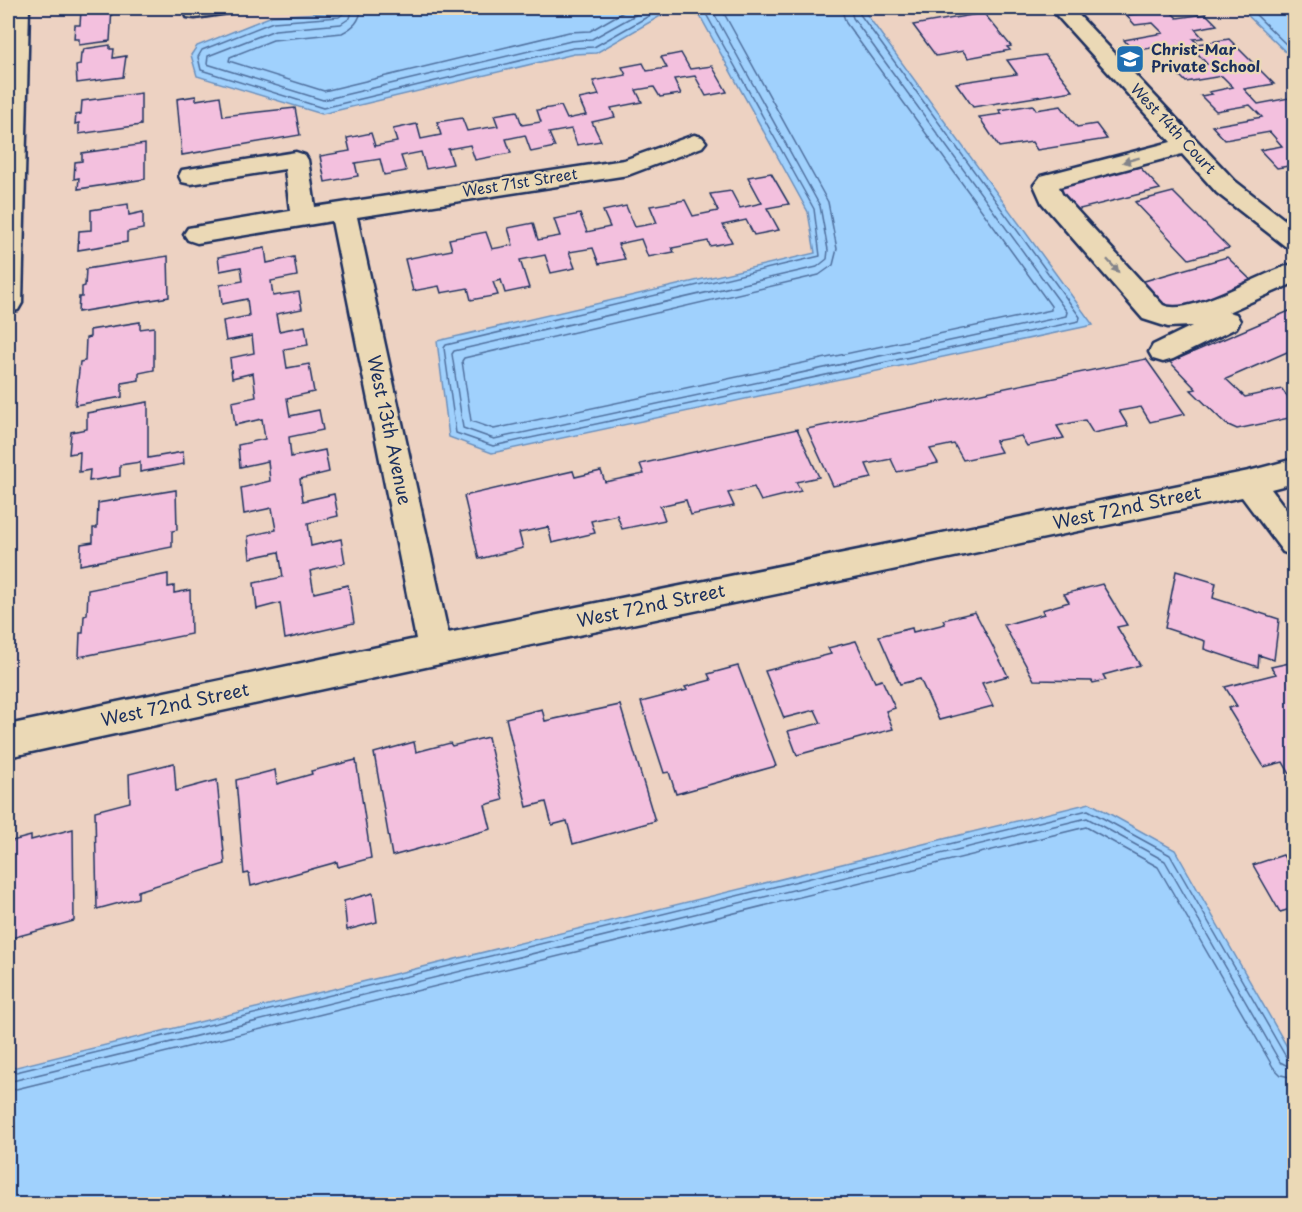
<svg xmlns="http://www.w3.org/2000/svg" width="1302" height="1212" viewBox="0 0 1302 1212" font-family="'Playpen Sans',sans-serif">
<rect width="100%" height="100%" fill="#edd2c2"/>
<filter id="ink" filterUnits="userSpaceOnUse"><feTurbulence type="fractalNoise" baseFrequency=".0167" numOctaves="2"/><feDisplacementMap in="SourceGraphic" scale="12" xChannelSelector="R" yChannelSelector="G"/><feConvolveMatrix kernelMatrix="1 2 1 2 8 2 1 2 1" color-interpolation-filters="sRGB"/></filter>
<g filter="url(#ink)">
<!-- water -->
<path fill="#a0d1fd" stroke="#6b90bd" stroke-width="1.5" d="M344 8H862L1093 325 492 453 449 437 437 341 815 253 808 212 700 16 669 11 596 53 574 54 322 114 197 76 191 55 197 46 272 16 336 12Z
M1240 8H1294V60Z
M1090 803 1175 850 1294 1059V1204H8V1069Z"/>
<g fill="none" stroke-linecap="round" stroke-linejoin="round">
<!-- shore -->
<path stroke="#50709e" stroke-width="1.5" d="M345 8 344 13 339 17 273 22 202 50 198 57 201 70 323 108 573 48 594 47 663 8
M353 8 350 18 341 24 275 30 208 56 207 64 323 100 571 41 592 39 648 8
M362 8C359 22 354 27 342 33L273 40 230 57 229 61 324 91 569 32 590 31 630 8
M684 8 702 10 706 14 814 209 820 256 446 345 444 348 456 433 493 446 1079 321 1080 317 859 13 858 8
M711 8 820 206 828 250 827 259 817 267 454 351 452 354 463 428 494 439 1066 316 1067 312 853 18 850 8
M721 8 828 202 837 249 833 265 819 275 464 358 462 361 471 421 494 429 1051 310V306L846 23 841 8
M1249 8 1294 52
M8 1074 1088 810 1170 855 1286 1057 1294 1061
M8 1082 1087 818 1165 861 1280 1062 1294 1069
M8 1091 1086 827 1158 867 1273 1067 1281 1075 1294 1078"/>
</g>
<!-- building -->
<path fill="#f3c0de" stroke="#1b2f5e" stroke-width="1.5" d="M112 8 110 41 79 45V39H74L75 25H80L81 11Z
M1167 8 1177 18 1206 14 1217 25 1195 29 1203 38 1193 39 1198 44 1229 39 1274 84 1244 89 1258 104 1289 98 1294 104V165L1277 168 1260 150 1282 146 1270 132 1225 140 1212 126 1262 117 1250 105 1216 111 1201 96 1212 94 1209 92 1233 87 1222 76 1186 82 1176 72 1207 64 1192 47 1156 53 1151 48 1133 51 1124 40 1163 33 1153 23 1135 25 1126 15 1137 14 1135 12Z
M982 11 1011 46 1007 47 1010 50 968 58 963 51 936 56 913 25 978 14 977 12Z
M110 45V49H114L113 58 126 56 123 77 77 83 76 66 80 65 81 53H83L84 49Z
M681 53 690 69 712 66 727 92 706 96 695 76 674 79 681 94 660 97 654 87 636 90 642 102 611 108 615 117 592 122 601 141 577 145 571 129 549 133 555 147 531 152 525 135 506 139 511 153 475 160 470 145 448 149 453 164 426 169 421 152 401 156 406 171 384 175 380 159 355 163 358 176 325 182 320 156 350 151 347 138 371 133 375 146 397 142 393 129 417 124 421 139 441 135 437 122 462 118 467 131 498 126 494 115 517 111 522 125 541 122 537 110 561 106 567 119 586 115 579 99 599 95 593 81 626 75 622 67 643 63 647 71 667 68 661 57Z
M1045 55 1073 91 973 107 956 83 1017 74 1007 60Z
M141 93V125L79 134V123L75 124 76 115 81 114 82 101Z
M196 96V100L220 96 223 116 295 108 300 135 182 155 177 99Z
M1033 105 1036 110 1061 106 1077 127 1096 124 1107 139 1037 150 1032 142 999 147 979 117 1002 114 999 110Z
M145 144V179L78 189 79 178 74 179 75 162 82 161V153Z
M1136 163 1160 189 1076 210 1053 184Z
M771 173 789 204 767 208 779 230 754 235 746 220 723 225 732 242 710 246 708 241 672 248 674 252 648 257 641 239 618 244 625 259 599 264 593 248 569 252 575 268 551 273 545 255 520 260 529 288 505 293 501 280 493 282 498 295 471 300 468 288 441 293 439 286 413 291 405 259 452 250 449 239 486 232 492 249 513 245 508 228 533 223 538 240 560 236 554 219 580 214 587 232 610 227 603 211 626 206 635 227 657 223 650 206 685 200 693 216 718 211 710 194 731 191 740 208 762 203 748 177Z
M1173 192 1229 248 1189 259 1135 202Z
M128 204 129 215 143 212V229L127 232V242L78 250 79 231 91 230V210Z
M265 248 267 263 294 257 297 276 271 281 273 296 299 292 302 309 276 314 279 331 305 326 308 345 284 349 287 368 309 364 314 392 287 398 290 416 319 410 323 430 289 437 291 457 325 450 329 472 300 479 303 501 334 494 338 516 308 523 311 546 341 539 345 563 310 571 314 593 348 585 354 623 285 639 280 603 257 609 254 583 283 577 279 552 250 558 248 536 276 530 272 508 244 514 241 488 270 481 268 461 240 467 238 445 265 439 262 419 235 425 232 402 256 397 253 373 232 378 230 358 254 353 252 336 226 341 223 321 249 316 247 299 222 304 220 285 243 281 241 267 220 271 218 257Z
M168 256 169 297 78 312 79 297H82V287L85 286 86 269Z
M1227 257 1256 285 1168 312 1141 282Z
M1294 309V349L1226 379 1245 397 1282 389 1294 407V417L1237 429 1226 424 1191 390 1196 389 1170 362Z
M140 322V329L154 327V370L139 373V380L122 383V397L75 405 80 362 85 361 86 338 90 337V330Z
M1146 359 1185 414 1150 422 1141 407 1119 411 1128 426 1093 433 1085 420 1057 426 1064 438 1027 446 1021 436 995 441 1001 452 963 460 954 444 930 449 938 463 897 472 891 459 866 464 872 478 833 486 807 429Z
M148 402V458L183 452 184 464 140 472V462L120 465V476L89 481 90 470 79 472 80 452 69 454 71 432 87 429V413Z
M797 429 819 477 796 482 801 491 761 501 754 487 728 493 734 506 691 515 686 500 660 506 665 520 622 529 617 515 591 521 595 533 552 543 548 527 519 533 523 548 479 559 464 496 573 471 575 477 601 471 605 482 644 474 640 464Z
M176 490 177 530 172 531V547L80 565 81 544 93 542V528H97L98 503Z
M1176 571 1216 583 1213 598 1279 619 1274 660 1259 655 1258 667 1204 649 1205 641 1165 628Z
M168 574V587L174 586V593L190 590 191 634 79 657 80 633H83L84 616 87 615 88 590Z
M1102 584 1127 625 1117 627 1140 665 1103 675 1106 680 1093 683 1092 681 1034 680 1004 625 1044 614 1042 610 1069 602 1064 594Z
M975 612 1008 676 982 683 993 706 939 720 920 679 900 684 879 636 912 628 913 632 945 624 943 620Z
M856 641 875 682 882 680 895 708 886 711 893 729 797 755 788 731 821 723 815 710 784 718 765 671 831 654 828 648Z
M1294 662V781L1283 762 1264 767 1228 708 1237 706 1225 687 1276 674 1271 667Z
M738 666 776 766 676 794 669 772 664 773 641 702 687 690 685 687 711 680 708 674Z
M620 705 655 821 573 844 567 821 552 825 546 802 527 807 506 718 542 709 545 721Z
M488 737 503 800 485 805 491 829 392 856 374 753 414 742 416 752 450 743 452 746Z
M356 760 371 858 338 867 337 862 251 886 249 873 244 874 236 780 275 770 277 784 312 774 311 771Z
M174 763 176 791 217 780 225 864 138 891V898L97 909 95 811 130 802 129 774Z
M73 829 74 921 8 939V842L31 836V840Z
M1283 855 1294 874V908L1280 912 1253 865Z
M373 893 377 922 347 930 344 901Z"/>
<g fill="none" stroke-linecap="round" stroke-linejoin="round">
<!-- minor casing -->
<g stroke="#1b2f5e" stroke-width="5">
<path id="minor" d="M8 8H29L22 303 18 310 8 312Z
M184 8H232L229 13 195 18 187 17Z
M1050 8H1072L1235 181 1294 227V249L1285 246 1217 193 1182 154 1059 187 1062 194 1163 305C1189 318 1263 271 1294 264V283L1228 312 1236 314 1240 321 1236 328 1173 359 1163 362 1153 359 1149 352 1153 345 1192 326 1168 327 1143 319 1042 203 1034 185 1041 176 1171 142Z
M694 135 702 137 706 142 702 147 628 175 357 217 448 633 1249 471 1294 459V483L1271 489 1294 520V556L1283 552 1242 497 435 665 8 757V725L416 639 332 221 197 243 188 240 184 234 188 228 290 211 285 169 191 184 182 182 179 176 182 170 296 152 305 155 308 160 315 207 624 160Z"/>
</g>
<!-- minor -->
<use href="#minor" fill="#ebd9b6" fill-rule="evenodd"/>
</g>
<!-- one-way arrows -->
<defs><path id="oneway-solid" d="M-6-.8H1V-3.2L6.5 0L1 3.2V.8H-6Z" transform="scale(1.5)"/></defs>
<g fill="#83848a">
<use href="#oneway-solid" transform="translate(1131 160) rotate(165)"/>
<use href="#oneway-solid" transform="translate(1113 266) rotate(48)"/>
</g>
</g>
<!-- icons -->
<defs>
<g id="school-square" transform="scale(1.5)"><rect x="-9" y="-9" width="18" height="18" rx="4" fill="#1f6fb2" stroke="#ebd9b6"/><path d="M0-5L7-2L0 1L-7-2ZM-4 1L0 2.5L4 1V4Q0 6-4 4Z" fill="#fff"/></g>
</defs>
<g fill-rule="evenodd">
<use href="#school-square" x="1130" y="59"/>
</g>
<g text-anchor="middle" stroke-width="4.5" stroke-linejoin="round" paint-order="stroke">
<!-- far-poi labels -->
<g font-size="15" font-weight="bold" fill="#1b2f5e" stroke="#ebd9b6" text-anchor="start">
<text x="1151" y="55">Christ-Mar<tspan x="1151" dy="17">Private School</tspan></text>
</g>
<!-- far-street labels -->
<g font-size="15" fill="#1b2f5e" stroke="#ebd9b6">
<text transform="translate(1173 129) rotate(47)" y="5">West 14th Court</text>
<text transform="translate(520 183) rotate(-9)" y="5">West 71st Street</text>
</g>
<!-- street labels -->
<g font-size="18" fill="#1b2f5e" stroke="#ebd9b6">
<text transform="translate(389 430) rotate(78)" y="6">West 13th Avenue</text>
<text transform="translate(1127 508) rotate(-12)" y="6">West 72nd Street</text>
<text transform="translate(651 606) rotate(-12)" y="6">West 72nd Street</text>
<text transform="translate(175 705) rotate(-12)" y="6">West 72nd Street</text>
</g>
</g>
<!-- margin -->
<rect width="1302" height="1212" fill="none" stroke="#ebd9b6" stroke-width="30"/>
<rect x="15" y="15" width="1272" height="1182" fill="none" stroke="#1b2f5e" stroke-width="2" filter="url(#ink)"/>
</svg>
